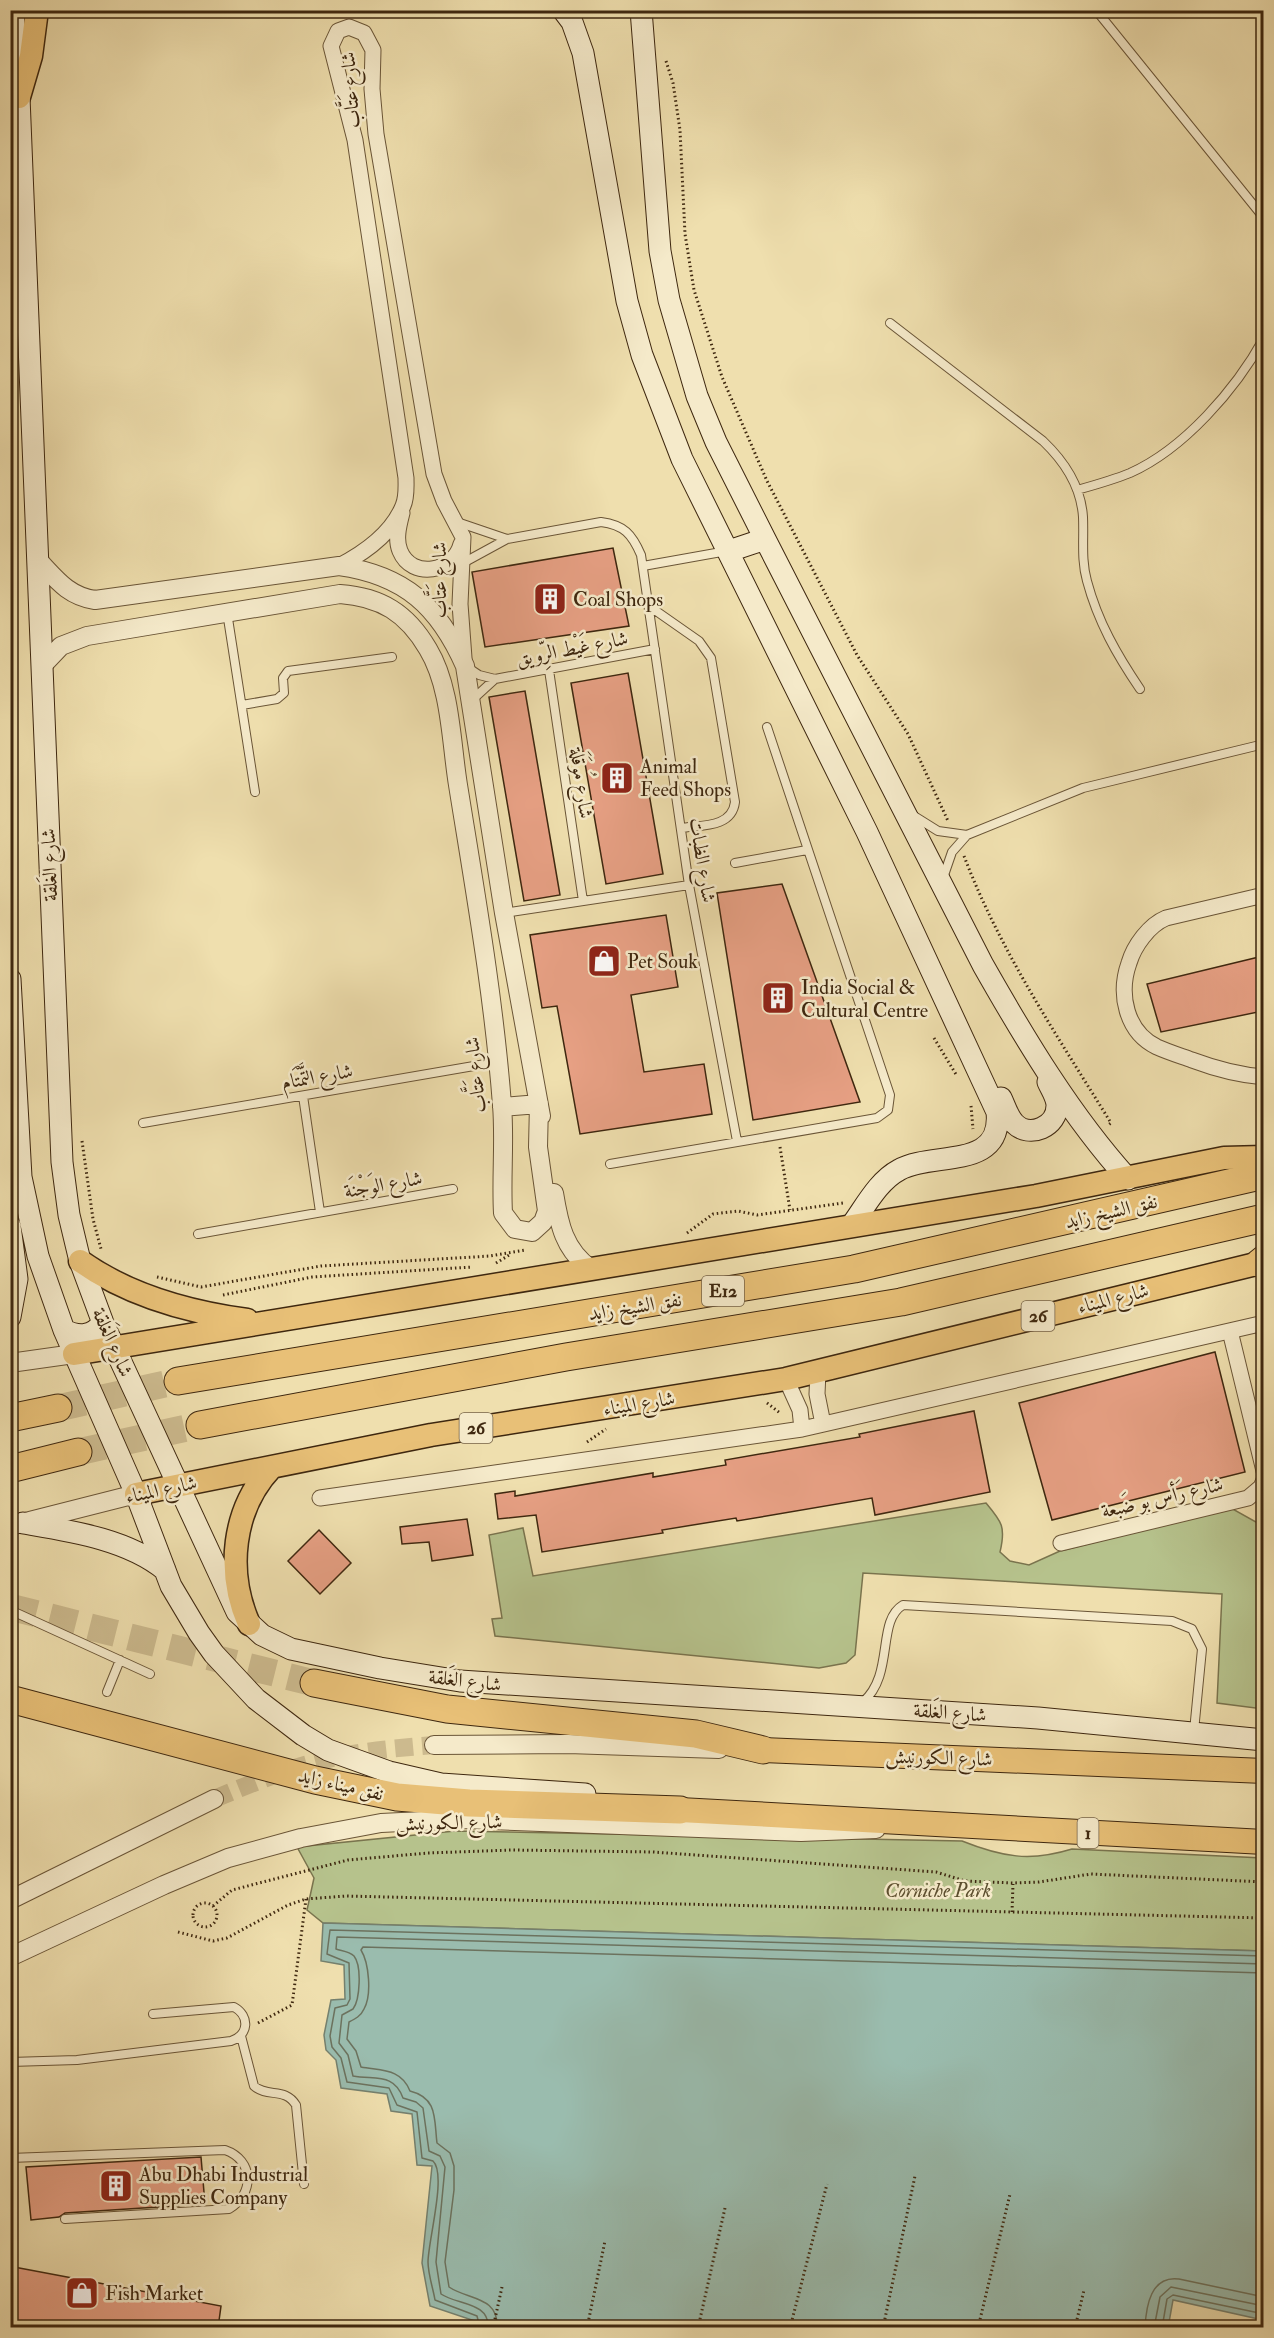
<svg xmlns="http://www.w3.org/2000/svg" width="1274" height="2338" viewBox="0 0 1274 2338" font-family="'IM FELL Double Pica',Amiri,serif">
<rect width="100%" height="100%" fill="#efdfae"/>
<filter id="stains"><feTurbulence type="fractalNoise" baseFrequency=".00333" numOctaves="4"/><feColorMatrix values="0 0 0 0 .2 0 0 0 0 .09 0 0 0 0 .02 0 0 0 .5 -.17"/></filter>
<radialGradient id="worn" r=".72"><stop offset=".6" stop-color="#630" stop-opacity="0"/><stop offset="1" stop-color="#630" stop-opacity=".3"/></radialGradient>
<!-- park -->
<path fill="#b6c28c" stroke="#7a744e" stroke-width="1.5" d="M986 1503C1002 1522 1006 1527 1000 1552L1010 1561 1029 1565 1060 1551 1231 1508 1263 1526V1709L1217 1703 1222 1594 863 1573 855 1655 846 1663 819 1668 495 1636 492 1619 502 1618 489 1535 523 1528 533 1576Z
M455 1831 962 1841C1002 1857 1030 1862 1072 1849L1263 1858V1951L323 1923 307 1910 314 1878 297 1847Z"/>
<!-- water -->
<path fill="#9abcae" stroke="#75806e" stroke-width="1.5" d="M323 1923 1263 1951V2320L1173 2300 1168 2328 474 2327 475 2321 430 2306 422 2263 432 2166 417 2165 412 2114 391 2111 387 2094 341 2088 336 2060 326 2050 324 2035 331 2000 345 1999 344 1965 321 1961Z"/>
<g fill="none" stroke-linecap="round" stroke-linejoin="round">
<!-- shore -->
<path stroke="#6c725e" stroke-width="1.5" d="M480 2328 477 2316 435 2300C433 2288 428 2274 428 2262 428 2241 447 2174 433 2161L422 2158 417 2112 397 2105 389 2088 347 2082 341 2058 332 2047 330 2036 335 2008 347 2005 350 1999 349 1963 327 1954 330 1930 1264 1956
M488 2328C490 2302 457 2305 441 2294L436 2262 445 2167 440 2156 429 2151 423 2108 416 2102 403 2098C394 2073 376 2080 353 2076L348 2055 339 2043 342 2015 353 2009C360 2000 362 1966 354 1956 349 1951 342 1951 336 1949L337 1937 1264 1964
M497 2328C499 2296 468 2300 449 2287L445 2262 454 2190V2166L450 2153 437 2143C434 2119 438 2098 410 2091 401 2068 381 2071 361 2067L356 2051 347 2039 349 2022C355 2019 361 2016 364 2009 372 1995 369 1963 361 1950L363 1947 1264 1973
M1145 2328C1146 2306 1151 2275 1179 2279L1264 2297
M1154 2328 1160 2297 1171 2287 1264 2306
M1162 2328 1167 2299 1173 2295 1264 2314"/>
</g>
<!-- building -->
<path fill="#e7a084" stroke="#3e270f" stroke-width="1.5" d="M613 548 629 626 485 647 472 572Z
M628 673 663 874 606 884 571 683Z
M525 691 560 895 524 901 489 697Z
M782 884 860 1102 753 1120 717 893Z
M666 915 678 987 631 995 644 1072 704 1064 712 1114 580 1134 557 1006 542 1008 530 935Z
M1263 956V1011L1161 1032 1147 984Z
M1215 1352 1245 1472 1052 1520 1019 1403Z
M974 1411 990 1492 875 1515 872 1498 737 1521 736 1518 662 1530 663 1533 542 1552 536 1515 498 1519 495 1494 515 1491V1496L653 1473V1477L726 1465 725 1460 860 1437 859 1434Z
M467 1519 473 1555 432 1561 429 1542 402 1544 400 1527Z
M319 1530 351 1563 320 1594 288 1561Z
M201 2157 205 2204 65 2213 59 2217 31 2220 26 2167Z
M14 2267 221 2306 218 2328H10V2280Z"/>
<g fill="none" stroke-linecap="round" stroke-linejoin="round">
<!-- tertiary-tunnel -->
<path stroke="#ccba8e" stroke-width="18" stroke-dasharray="18 9" stroke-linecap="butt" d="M214 1799C250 1784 286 1769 324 1760 360 1751 397 1748 434 1745"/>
<!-- motorway-tunnel -->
<path stroke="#ccba8e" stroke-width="27" stroke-dasharray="27 14" stroke-linecap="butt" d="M58 1408 178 1381
M78 1452 200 1425
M10 1607 314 1683"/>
<!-- service casing -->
<g stroke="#6a5537" stroke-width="10">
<path id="service" d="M1096 10 1264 218
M890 323 1043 441C1064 461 1081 486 1083 517 1084 539 1081 560 1087 581 1098 622 1117 655 1140 689
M1077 490C1095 485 1113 480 1130 473 1184 449 1236 389 1264 338
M457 522 507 539
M463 563 507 539 601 522C624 525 632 534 641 555L689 885 737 1141
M643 566 727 551
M649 606 699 641 711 658 735 802C732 828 701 825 681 828
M227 612 255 792
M467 667 479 675 495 679 655 649
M549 670 583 901
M472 700 495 679
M242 705 277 699 284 693 283 678 288 671 392 657
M914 816 938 831 967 835
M735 863 807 850
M943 878 952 852 967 835 1083 788 1264 744
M504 913 689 885
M303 1096 320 1212
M143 1123 497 1062
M610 1164 877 1118 888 1110 890 1095 767 727
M198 1234 453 1189
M10 1610 150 1674
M107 1692 120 1660
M863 1702C895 1674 876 1621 903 1605L1172 1621 1192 1629 1202 1649 1194 1731
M241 2036 254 2086C268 2098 285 2087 296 2105L304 2184
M10 2062 77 2060 231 2041C249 2035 250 2016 234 2007L153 2014
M10 2158 225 2150C254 2160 255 2194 229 2209L65 2219"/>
</g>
<!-- minor casing -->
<g stroke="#6a5537" stroke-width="17">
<path id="minor" d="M402 513C399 525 395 539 400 551 412 580 454 572 461 544
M339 566C364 553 392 533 403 506 407 497 406 487 406 478L355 140 331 46 338 31 349 27 364 33 373 50 372 89 376 134 434 474 444 501 463 537 460 604 464 658
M1264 895 1166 918C1149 925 1134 946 1129 963 1118 994 1126 1032 1157 1047 1168 1052 1181 1056 1192 1060 1216 1069 1238 1075 1264 1077
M1230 1331 1264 1471
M818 1372 817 1394 823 1424
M786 1379 800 1410 802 1429
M320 1498 802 1429 1264 1323
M1061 1543 1248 1498 1261 1487 1264 1480"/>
</g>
<!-- tertiary casing -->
<g stroke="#6a5537" stroke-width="20">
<path id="tertiary" d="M38 560C56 579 68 596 95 600L339 566C405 575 439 607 465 666L504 913 541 1116
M41 667 61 646 87 636 340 594C381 597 407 613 428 649 451 687 451 742 458 785 475 891 494 998 502 1105 505 1141 501 1177 503 1213L515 1229 532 1232 543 1222 547 1211 538 1147 539 1104 502 1107
M554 1193C559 1224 564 1250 591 1269
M10 1363 74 1354
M10 1526 136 1494
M434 1745 568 1744 719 1749
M10 1900 214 1799
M10 1957 164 1885 228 1858 301 1838 381 1823 463 1819 801 1832 876 1829"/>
</g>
<!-- secondary casing -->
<g stroke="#3e270f" stroke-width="23">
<path id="secondary" d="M13 10 19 97 62 1162 69 1215 80 1261 103 1323 237 1612 262 1635 291 1649 380 1668 460 1681 1038 1718 1264 1740
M563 10 572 22 583 53 627 301 642 355 682 459 867 832 997 1112C1003 1171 932 1151 899 1170 878 1181 865 1207 851 1226
M641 10 660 251 669 300 697 396 716 442 765 539 983 965C1025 1039 1071 1116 1128 1179
M729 551 765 539
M10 979 21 1177 38 1256 64 1330 136 1494 171 1586 199 1633 214 1654 256 1699 303 1735 328 1750 389 1772 441 1784 585 1794
M1001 1098C1005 1106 1008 1117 1014 1123 1029 1139 1058 1127 1057 1104 1056 1096 1051 1089 1048 1082
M10 1226 17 1279 10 1317
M64 1330C80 1338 92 1336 103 1323
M23 1523C70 1531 127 1539 165 1570"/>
</g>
<!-- primary casing -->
<g stroke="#3e270f" stroke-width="25">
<path id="primary" d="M19 97 31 56 37 10
M80 1261C129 1296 188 1312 247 1320
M74 1354 1036 1196 1224 1158 1264 1157
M136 1494 431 1435 786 1379 1264 1262
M249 1624C226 1572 232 1509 272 1467"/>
</g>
<!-- trunk casing -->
<g stroke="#3e270f" stroke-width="26">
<path id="trunk" d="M763 1750 1264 1771
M680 1810 1264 1842"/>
</g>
<!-- motorway casing -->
<g stroke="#3e270f" stroke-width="29">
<path id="motorway" d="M1259 1263 1264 1259
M178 1381 854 1269 1264 1175
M10 1418 58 1408
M200 1425 566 1357 901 1302 1264 1218
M10 1469 78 1452
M314 1683 447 1709 696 1734 763 1750
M10 1699 315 1780 397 1797 469 1803 680 1810"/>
</g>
<!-- path -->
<path stroke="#3e270f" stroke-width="3" stroke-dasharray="1.5 3" stroke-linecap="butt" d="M380 10 419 15 487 10
M666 61 673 83 680 130 685 234 694 290 722 377 767 481 857 655 908 734 948 821
M964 856C1000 951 1058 1037 1111 1123L1107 1126
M934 1038 957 1076
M971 1106 973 1129
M82 1141 93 1219 101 1249
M780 1147 790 1210
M687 1233 713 1214 738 1211 757 1215 843 1203
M496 1263 511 1254
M157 1277 201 1287 321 1266 490 1256 525 1250
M223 1295 312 1277 472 1267
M767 1403 780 1413
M587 1442 606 1429
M193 1915a12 12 0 1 1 24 0a12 12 0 1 1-24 0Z
M213 1906 232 1890 348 1860 428 1853 512 1850 653 1852 936 1872 965 1881 1013 1883 1039 1882 1091 1874 1264 1882
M1012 1912 1013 1884
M178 1932 213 1941 227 1938 288 1905 306 1899 346 1896 1264 1918
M258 2023 292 2005 306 1899
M493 2328 502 2287
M587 2328 605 2241
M698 2328 725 2208
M790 2328 827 2184
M883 2328 915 2176
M978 2328 1010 2194
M1075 2328 1084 2290"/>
<!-- service -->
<use href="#service" stroke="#f5eaca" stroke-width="8"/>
<!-- minor -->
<use href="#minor" stroke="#f5eaca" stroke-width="15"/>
<!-- tertiary -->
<use href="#tertiary" stroke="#f5eaca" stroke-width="18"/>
<!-- secondary -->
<use href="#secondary" stroke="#f5eaca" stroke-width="21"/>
<!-- primary -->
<use href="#primary" stroke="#e8c077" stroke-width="22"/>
<!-- trunk -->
<use href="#trunk" stroke="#e8c077" stroke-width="24"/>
<!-- motorway -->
<use href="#motorway" stroke="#e8c077" stroke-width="27"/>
</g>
<!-- icons -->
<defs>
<g id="building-square" transform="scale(1.725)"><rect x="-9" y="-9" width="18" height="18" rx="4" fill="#8f2418" stroke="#f5eaca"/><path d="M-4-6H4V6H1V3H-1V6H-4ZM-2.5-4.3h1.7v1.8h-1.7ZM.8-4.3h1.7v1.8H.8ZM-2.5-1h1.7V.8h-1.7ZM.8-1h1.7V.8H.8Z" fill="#fff"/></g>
<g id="shop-square" transform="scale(1.725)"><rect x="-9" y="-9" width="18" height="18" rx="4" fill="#8f2418" stroke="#f5eaca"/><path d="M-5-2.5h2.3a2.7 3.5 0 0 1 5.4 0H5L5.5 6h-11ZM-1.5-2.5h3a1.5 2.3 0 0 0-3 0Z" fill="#fff"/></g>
</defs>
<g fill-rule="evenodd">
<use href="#building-square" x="550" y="599"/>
<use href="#building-square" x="617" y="778"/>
<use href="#shop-square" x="604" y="961"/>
<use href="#building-square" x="778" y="998"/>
<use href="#building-square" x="116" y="2186"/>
<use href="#shop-square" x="82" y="2293"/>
</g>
<g text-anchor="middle" stroke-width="5" stroke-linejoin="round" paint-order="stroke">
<!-- shield labels -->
<g fill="#f5eaca" stroke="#756247" stroke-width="1.5">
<rect x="702" y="1276" width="42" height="30" rx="4.5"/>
<rect x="1021.5" y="1301" width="33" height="30" rx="4.5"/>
<rect x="459.5" y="1413" width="33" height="30" rx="4.5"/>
<rect x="1077.5" y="1818" width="21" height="30" rx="4.5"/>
</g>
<g font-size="18" font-weight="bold" fill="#3e270f">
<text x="723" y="1297">E12</text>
<text x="1038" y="1322">26</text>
<text x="476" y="1434">26</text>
<text x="1088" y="1839">1</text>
</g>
<!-- street labels -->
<g font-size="20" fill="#3e270f" stroke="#f5eaca">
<text transform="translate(350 90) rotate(-94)" y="7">شارع عَتَّاب</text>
<text transform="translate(439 580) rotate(-90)" y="7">شارع عَتَّاب</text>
<text transform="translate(572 648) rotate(-11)" y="7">شارع غَيْط الرِّويق</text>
<text transform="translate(582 783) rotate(82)" y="7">شارع مُوقَلَة</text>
<text transform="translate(703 860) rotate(81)" y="7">شارع الظبات</text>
<text transform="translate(49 865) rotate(-92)" y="7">شارع الغَلقة</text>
<text transform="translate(475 1075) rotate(-96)" y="7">شارع عَتَّاب</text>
<text transform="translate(317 1076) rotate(-10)" y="7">شارع التَّمْتَام</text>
<text transform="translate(383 1184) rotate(-10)" y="7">شارع الوَجْنَة</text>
<text transform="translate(1111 1211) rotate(-13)" y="7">نفق الشيخ زايد</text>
<text transform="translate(1113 1298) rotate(-14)" y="7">شارع الميناء</text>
<text transform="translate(635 1306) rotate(-9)" y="7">نفق الشيخ زايد</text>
<text transform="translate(113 1342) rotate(66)" y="7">شارع الغَلقة</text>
<text transform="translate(639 1403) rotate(-9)" y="7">شارع الميناء</text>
<text transform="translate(161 1489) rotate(-12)" y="7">شارع الميناء</text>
<text transform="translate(1162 1497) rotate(-13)" y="7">شارع رَأس بو ضَبعة</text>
<text transform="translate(465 1680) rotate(7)" y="7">شارع الغَلقة</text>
<text transform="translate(950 1712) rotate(4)" y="7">شارع الغَلقة</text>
<text transform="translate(939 1757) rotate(2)" y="7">شارع الكورنيش</text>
<text transform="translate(341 1784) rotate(13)" y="7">نفق ميناء زايد</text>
<text transform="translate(449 1822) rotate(-1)" y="7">شارع الكورنيش</text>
</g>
<!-- poi labels -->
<g font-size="20" fill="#3e270f" stroke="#f5eaca" text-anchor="start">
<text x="573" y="606">Coal Shops</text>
<text x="640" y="773">Animal<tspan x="640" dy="23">Feed Shops</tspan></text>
<text x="627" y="968">Pet Souk</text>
<text x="801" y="994">India Social &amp;<tspan x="801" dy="23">Cultural Centre</tspan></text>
<text x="139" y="2181">Abu Dhabi Industrial<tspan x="139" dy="23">Supplies Company</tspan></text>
<text x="105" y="2300">Fish Market</text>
</g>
<!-- park labels -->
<g font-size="20" font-style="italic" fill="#5c4e2e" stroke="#f5eaca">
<text x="938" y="1897">Corniche Park</text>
</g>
</g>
<!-- margin -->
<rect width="1274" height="2338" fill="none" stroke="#efdfae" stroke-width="36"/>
<rect x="12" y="12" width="1250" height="2314" fill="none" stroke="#3e270f" stroke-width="3"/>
<rect x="18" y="18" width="1238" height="2302" fill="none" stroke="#3e270f" stroke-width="1.5"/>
<rect width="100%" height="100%" filter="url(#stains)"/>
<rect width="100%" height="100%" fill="url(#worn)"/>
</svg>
